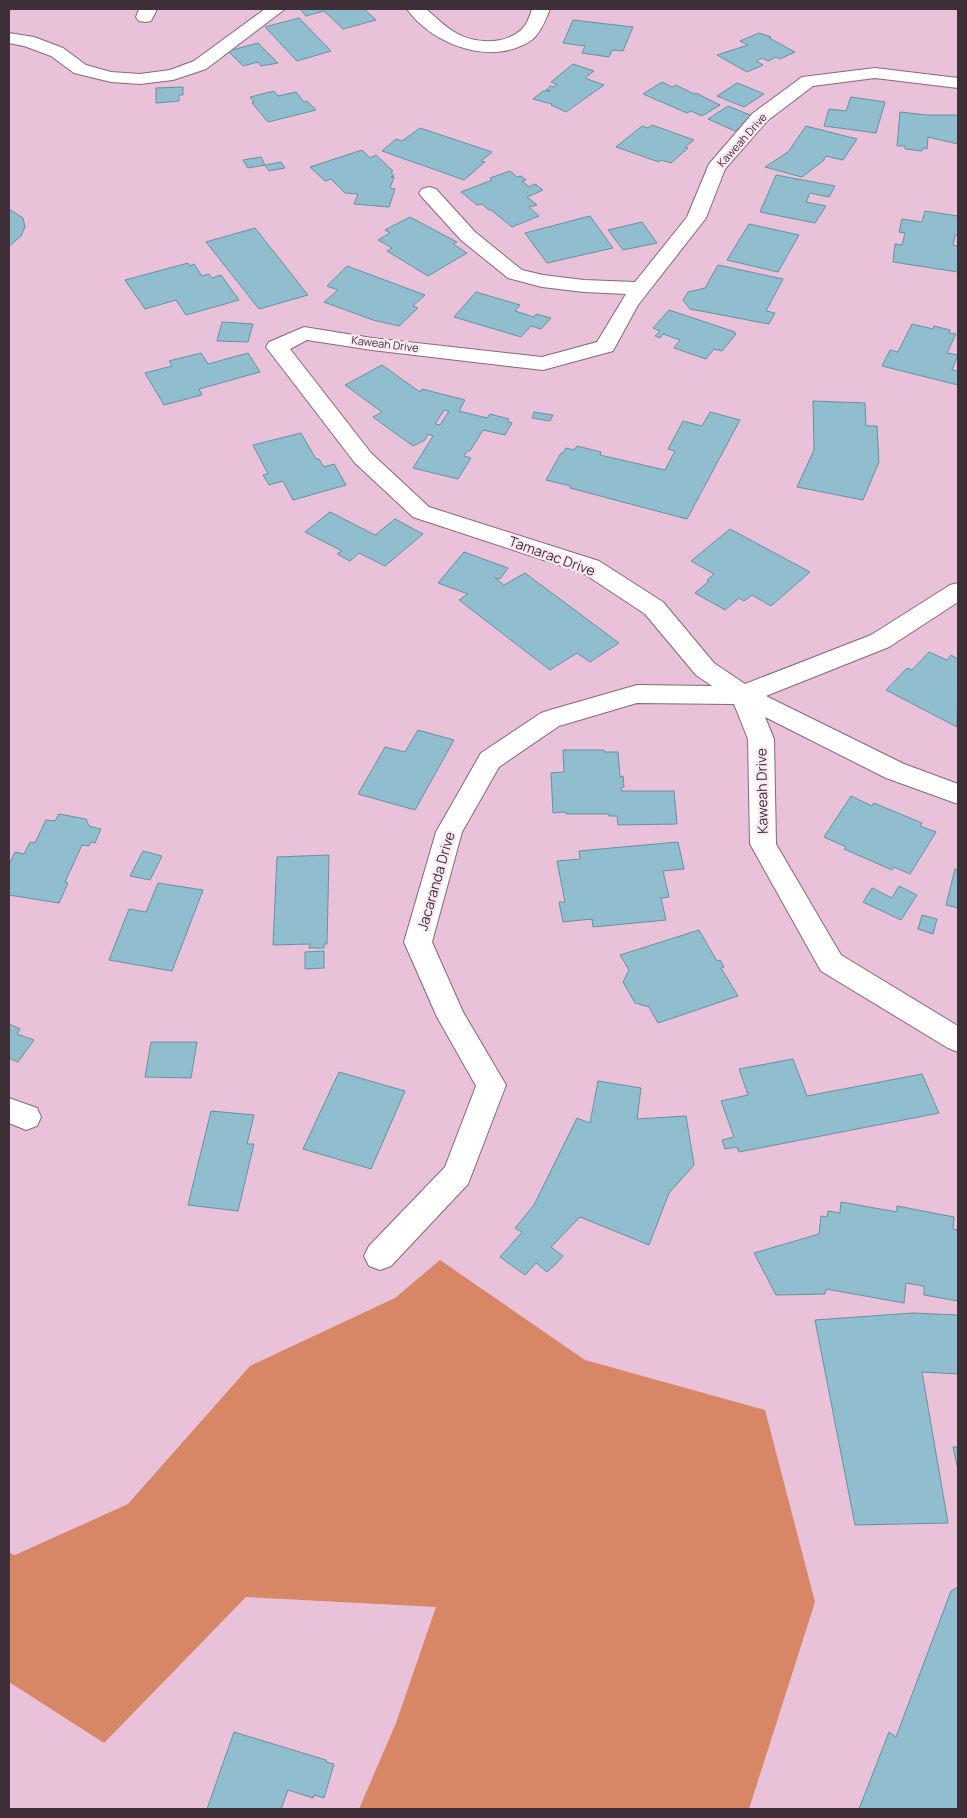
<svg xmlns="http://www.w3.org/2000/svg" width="967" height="1818" viewBox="0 0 967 1818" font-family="Manrope,sans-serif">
<rect width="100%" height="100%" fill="#e9c1d8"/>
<!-- green -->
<path fill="#d88766" d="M440 1260 585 1360 765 1410 815 1602 749 1809H359L396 1723 436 1607 246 1597 104 1743 9 1682V1553L15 1555 128 1504 250 1366 395 1298Z"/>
<!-- building -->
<path fill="#90becf" stroke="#6592a2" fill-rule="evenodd" d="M300 9H364L376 20 343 29 324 11 306 16Z
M299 18 331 51 297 61 265 27Z
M573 20 633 27 623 51 612 50 609 57 582 53 585 46 563 43Z
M759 33 771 37 769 38 795 52 780 59 776 57 768 61 762 58 756 61 763 65 747 72 717 55 748 45 740 41Z
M258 43 278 63 261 66 258 62 243 66 228 51Z
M573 64 594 71 585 78 604 85 566 112 551 105 552 104 533 99 543 91H550L546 90 550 86 554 87 557 85 551 82Z
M662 82 672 87 676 85 694 94 696 93 720 105 702 116 691 111 687 113 643 94Z
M737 83 750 88 764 94 744 107 717 96Z
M183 87V95H179V101L156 103V88Z
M274 91 278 96 296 92 304 102 307 101 316 110 268 122 252 103 254 102 250 97Z
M851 97 885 102 876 133 824 126 829 109 846 111Z
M728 106 755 117 735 131 708 119Z
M900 112 927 115H958V144L928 137 927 149 923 148 922 151 905 149V146H897Z
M652 125 677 134 694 140 685 147 688 148 671 163 661 160 659 162 616 147 642 126 648 128Z
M806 126 857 139 843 160 826 156 823 161 802 177 765 167 788 152Z
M420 128 492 152 481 161 485 162 464 180 382 151 396 139 402 141Z
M362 150 370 158 376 155 393 171 391 172 394 176 391 177H394L390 188 395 189 389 207 354 204 358 194 345 193 331 179 325 181 310 167Z
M261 157 265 165 248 168 243 160Z
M281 162 285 168 269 171 265 165Z
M510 171 517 177 521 176 526 180 522 181 529 187 535 184 543 190 527 197 537 205 529 207 539 216 512 227 491 210H489L482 204 477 205 461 192 492 180 490 178Z
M776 175 835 186 829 197 810 193 806 202 826 206 815 223 760 212Z
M9 209 23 218 25 227 21 236 9 246Z
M925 211 958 216V235H955L953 245 958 246V272L893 262 895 244 902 245 905 233 899 232 902 219 922 222Z
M590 216 613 248 547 263 525 233Z
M410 217 457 242 453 244 467 253 428 276 387 251 392 248 378 240 390 233 385 230Z
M642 222 657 243 623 250 608 230Z
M749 224 799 235 778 272 727 260Z
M255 228 308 295 259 309 206 242Z
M188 263 190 266 194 264 202 276 209 274 212 278 221 275 239 300 186 315 176 300 145 309 125 280Z
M718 265 783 279 766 311 775 313 769 324 690 309 683 300 688 292 705 288Z
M347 266 425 295 413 306 418 308 399 326 373 320 324 302 338 290 327 286Z
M476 292 520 305 515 311 534 317 536 314 551 318 541 329 531 326 521 337 454 317Z
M669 310 735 332 734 333 736 334 722 351 714 349 706 359 674 348 680 340 663 334 660 338 655 336 660 331 653 328Z
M222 322 253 324 248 342 217 341Z
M912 324 933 329 934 326 950 330 949 333 956 334 947 353 958 355 952 370 958 371V385L882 366 890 350 898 352Z
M201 353 208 364 248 353 260 372 199 389 202 395 164 405 145 373 172 366 169 361Z
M382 365 420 392 422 389 465 400 459 411 487 418 490 414 509 419 507 421 512 423 505 435 483 430 470 451H467L464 456 471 458 458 479 413 468 433 436 428 434 425 440 413 446 373 417 382 412 345 385ZM444 410 449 411 440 425 435 424Z
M813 401 865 403 866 426H877L879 462 863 500 797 487 814 450Z
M534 412 553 415 550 421 532 418Z
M710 412 740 420 687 519 570 488 571 486 546 480 561 453H563L566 448 574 450 577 446 601 452 600 455 665 470 675 451 668 449 683 421 702 426Z
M301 433 316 459H319L324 467 334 464 346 485 293 500 283 481 269 485 263 475 268 474 253 445Z
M330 512 375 535 395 519 423 534 385 566 359 553 350 561 337 554 342 551 305 532Z
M730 529 810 572 771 606 752 595 744 601 739 598 725 610 695 593 709 581 707 580 714 574 691 561Z
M464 552 508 568 500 579 495 578 504 585 525 573 619 643 590 662 577 653 550 670 459 600 468 594 438 583Z
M929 652 947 660 951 655 958 659 957 727 886 690 907 668 912 670Z
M418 730 454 740 415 810 358 794 385 747 405 752Z
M563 750H604L605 752H618L620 777 623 776 624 787 621 788V791H674L677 824 618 825 617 816H609V814H566V812L553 813 551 773 564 772Z
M851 796 872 806 874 803 922 823 920 826 936 832 910 874 894 867 892 870 844 849 846 847 824 837Z
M59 814 86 819 89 826 101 829 95 843 91 842 89 846 82 845 65 882 68 883 59 903 9 895V865L15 852 24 854 30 842 35 843 46 820 55 821Z
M678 842 684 869 663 871 669 897 661 898 666 920 593 927 592 919 563 922 559 902H565L557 861 580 859 579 851Z
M143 851 162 856 150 880 130 876Z
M329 855 327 944H324V948H309L310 944 273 945 277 857Z
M955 869 958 870V908L946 905Z
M158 883 203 890 172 971 109 960 129 909 146 912Z
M899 886 917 895 901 920 863 902 872 888 892 898Z
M922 915 937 919 933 934 918 929Z
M699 930 717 961 720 960 724 967 721 968 738 996 658 1023 649 1007 635 1003 623 982 629 970 620 955Z
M324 951V968L305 969V952Z
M9 1024 20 1029 17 1034 34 1040 18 1062 9 1058Z
M151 1042H197L191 1078 145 1077Z
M793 1059 807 1096 922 1074 939 1113 739 1152 737 1147 725 1149 722 1140 734 1137 721 1101 748 1095 739 1069Z
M339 1072 405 1091 371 1169 303 1149Z
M598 1081 641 1088 637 1119 686 1116 694 1165 669 1193 649 1245 580 1217 551 1247 563 1256 556 1264 547 1272 536 1263 525 1275 500 1257 522 1232 515 1228 534 1205 577 1118 590 1123Z
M211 1111 254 1115 247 1144H254L238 1211 188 1205Z
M841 1202 897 1212V1206L954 1217 953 1229 958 1230V1301L924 1295V1286L906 1283 904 1303 826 1289 825 1294 776 1295 754 1253 819 1234 821 1216 827 1217 828 1211 840 1213Z
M913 1313 958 1315V1374L922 1372 948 1523 855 1525 815 1320Z
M953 1447H958V1470Z
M958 1587V1809H859L889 1732 896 1737 951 1591Z
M234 1732 326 1760V1762L334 1764 324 1798 314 1795 313 1798 288 1790 281 1809H207Z"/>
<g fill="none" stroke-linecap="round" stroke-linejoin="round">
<!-- minor casing -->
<g stroke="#89667b" stroke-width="2">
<path id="minor" d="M139 9H157L151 21 145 22 139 21 136 17Z
M265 9H285L206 69 173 80 140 84 111 82 74 73 51 56 24 46 9 43V33L34 37 63 48 86 65 111 72 140 74 170 70 194 61Z
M407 9H426C436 17 445 27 456 33 475 44 506 45 522 29 527 24 530 16 532 9H550C546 19 541 32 533 39 494 68 432 45 407 9Z
M875 68 958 78V88L875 78 813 86 767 121 725 169 706 218 638 305 613 351 543 370 372 350 307 340 290 349 371 453 429 507 599 561 663 602 714 663 745 684 871 635 950 585 958 583V602L889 647 766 696 904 764 958 784V804L886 778 765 717 774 739 776 844 841 955 958 1026V1052L948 1048 821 971 750 844 748 739 734 704 637 703 559 726 499 767 462 832 432 942 463 1012 506 1085 468 1184 391 1266 380 1270 369 1266 364 1256 369 1246 445 1167 476 1086 437 1017 404 942 436 832 481 753 541 713 550 710 637 685 712 686 696 675 645 614 583 573 413 517 355 463 266 347 269 342 304 327 372 338 542 357 597 342 626 294 584 292 542 287 508 278 461 240 422 197 419 193 422 189 429 187 436 189 475 232 522 270 543 275 584 280 635 282 687 217 709 164 753 113 802 77Z
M9 1098 37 1108 41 1117 37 1126 26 1130 9 1123Z"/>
</g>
<!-- minor -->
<use href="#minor" fill="#fff" fill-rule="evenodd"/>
</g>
<g text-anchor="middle" stroke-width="4.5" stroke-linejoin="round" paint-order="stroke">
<!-- far-street labels -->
<g font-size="11" fill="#3f2f39" stroke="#fde9f4">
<text transform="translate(742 140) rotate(-48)" y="4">Kaweah Drive</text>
<text transform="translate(385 344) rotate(7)" y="4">Kaweah Drive</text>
</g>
<!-- street labels -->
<g font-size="14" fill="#3f2f39" stroke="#fde9f4">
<text transform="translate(552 556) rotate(20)" y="5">Tamarac Drive</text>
<text transform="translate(762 791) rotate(-91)" y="5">Kaweah Drive</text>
<text transform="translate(436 881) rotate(-74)" y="5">Jacaranda Drive</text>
</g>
</g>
<!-- border -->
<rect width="967" height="1818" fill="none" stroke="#3f2f39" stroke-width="20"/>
</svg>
